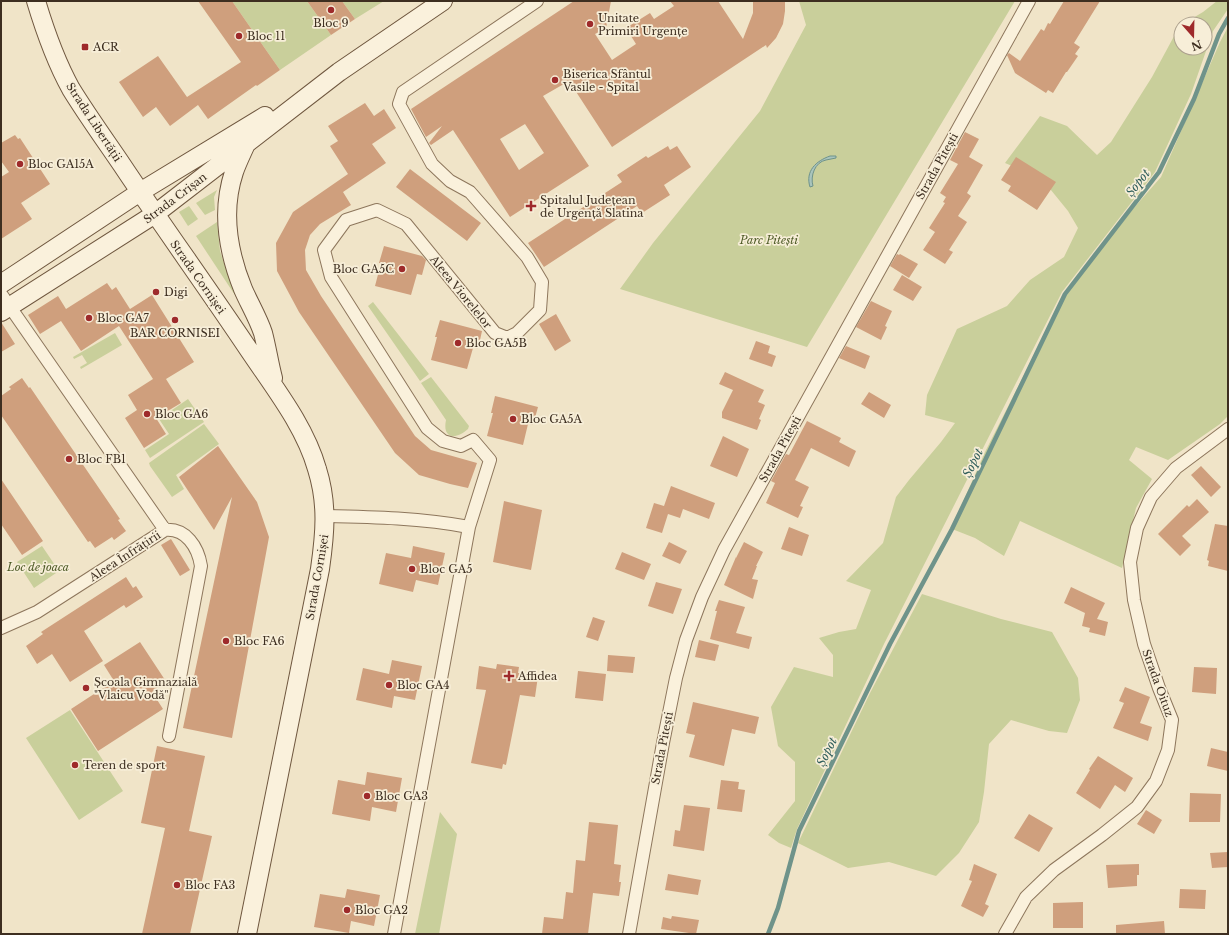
<svg xmlns="http://www.w3.org/2000/svg" width="1229" height="935" viewBox="0 0 1229 935" font-family="'Libre Baskerville',serif">
<rect width="100%" height="100%" fill="#f0e4c8"/>
<!-- green -->
<path fill="#c9cf9b" d="M232 1H307L331 35 280 70Z
M342 1H384L355 19Z
M799 1H1015L807 347 620 289 653 243 760 111 806 25Z
M1217 1H1228V9L1213 31 1191 94 1155 172 1062 292 884 644 797 829 791 848 779 843 768 835 795 801V762L778 746 771 707 794 667 833 677V655L819 638 839 632 856 629 871 590 846 581 883 543 896 497 909 480 941 442 955 423 925 415 927 395 957 329 1007 306 1030 280 1064 257 1078 228 1068 211 1042 179 1005 163 1040 116 1067 126 1097 155 1111 142 1152 77 1179 27 1181 25V48H1205V24H1183L1203 12Z
M1228 27V416L1220 424 1168 460 1136 447 1129 460 1152 479 1136 508 1122 568 1020 521 1004 556 975 538 952 529 958 513 986 450 1065 294 1132 210 1161 177 1220 42Z
M217 190 214 197 215 210 205 215 196 203Z
M189 206 198 219 188 226 179 212Z
M217 222 220 251 229 278 250 318 196 236Z
M373 302 429 374 420 381 368 306Z
M115 333 122 345 81 369 80 367 87 363 82 355 74 359 73 357Z
M431 377 469 426 468 429C456 440 442 439 446 420L421 383Z
M188 399 204 422 150 458 145 450 169 434 159 419Z
M204 424 219 444 176 475 184 489 172 497 150 466 149 463Z
M42 546 59 571 34 588 17 562Z
M922 594 1001 619 1052 632 1078 678 1080 700 1067 733 1049 731 1011 720 989 744 984 792 979 822 959 853 936 876 889 862 848 868 798 843 870 693Z
M70 710 123 791 79 820 26 738Z
M440 812 457 834 439 934H415Z"/>
<!-- water -->
<path fill="#a9c4bc" stroke="#6f938a" d="M830 156H836V158C833 159 829 159 826 160 815 162 810 176 813 186L810 187C805 171 816 161 830 156Z"/>
<g fill="none" stroke-linecap="round" stroke-linejoin="round">
<!-- stream -->
<path stroke="#6f938a" stroke-width="4.5" d="M768 934 778 908 799 831 890 644 952 529 1065 294 1159 172 1194 99 1219 34 1228 18"/>
</g>
<!-- building -->
<path fill="#cf9f7d" fill-rule="evenodd" d="M198 1H232L280 70 257 86 256 85 208 119 198 105 170 126 156 107 143 117 119 82 158 56 187 97 241 62Z
M307 1H342L355 19 331 35Z
M574 1H611L606 28 595 34 612 60 636 44 626 28 650 13 654 19 674 6 670 1H718L743 39 753 13V1H785V11L783 24 776 38 767 48 766 45 612 147 569 81 543 96 589 166 510 217 453 130 431 145 429 143 442 126 426 137 411 109ZM525 124 544 153 519 170 500 139Z
M1064 1H1100L1074 43 1080 47 1075 54 1078 56 1067 72H1066L1053 93 1048 90 1046 93 1015 73 1007 55 1009 53 1020 61 1041 29 1044 31 1048 23 1050 24Z
M365 103 374 116 384 109 396 128 372 144 386 163 343 192 351 205 320 224 310 235 305 250 306 270 321 296 415 436 431 450 477 463 468 488 450 484 419 475 395 453 299 312 277 271 276 243 293 212 348 174 330 146 338 141 328 126Z
M965 132 979 139 969 157 983 165 967 193 971 196 958 216 967 222 949 250 953 252 945 264 923 250 935 232 929 228 945 203 943 202 946 197 940 193 958 164 950 160Z
M15 135 18 139 20 138 50 184 21 203 32 219 1 239V177L9 172 1 161V143Z
M668 146 670 150 677 146 691 167 664 185 670 195 642 213 637 206 544 267 528 243 622 182 617 175 646 156 648 158Z
M1016 157 1056 182 1037 210 1008 191 1011 186 1001 180Z
M410 169 481 223 467 241 396 187Z
M384 246 422 256 426 260 422 275 417 274 411 295 375 286 381 263H379Z
M897 254 899 255 900 254 918 264 909 278 890 266Z
M902 275 922 287 913 301 893 290Z
M107 283 112 290 116 287 130 309 152 295 194 362 166 379 181 403 156 418 166 434 144 448 125 418 137 410 128 395 153 379 119 326 81 351 61 321 40 334 28 315 58 296 66 309Z
M871 301 892 311 885 326 887 327 881 340 856 327Z
M556 314 571 341 555 351 539 324Z
M440 320 482 331 478 349 473 348 467 369 431 360 437 337H435Z
M1 322 15 344 1 352Z
M756 341 770 346 768 353 776 356 772 367 749 359Z
M846 346 870 356 865 369 839 358Z
M725 372 764 390 758 402 765 405 759 419 761 420 757 430 722 418V412L733 390 719 384Z
M22 378 29 388 30 387 120 519 118 520 126 531 114 540 112 537 95 548 90 541 88 542 1 415V396L11 389 9 387Z
M869 392 891 405 884 418 861 404Z
M495 396 538 407 533 425 528 424 523 445 487 436 493 413H491Z
M807 421 841 438 839 442 856 451 849 467 811 448 795 480 809 487 800 506 803 507 798 518 766 503 775 483 771 481 786 454 789 455Z
M723 436 749 449 737 477 710 466Z
M218 446 257 502 269 537 232 738 183 728 232 497 214 530 179 477Z
M1201 466 1221 487 1211 497 1191 475Z
M1 479 43 541 22 555 1 524Z
M671 486 715 503 709 519 683 509 680 518 668 514 662 533 646 528 654 503 664 506Z
M1197 499 1209 512 1182 536 1191 545 1180 556 1158 534 1187 505 1189 507Z
M504 501 542 510 531 570 493 562Z
M1215 524 1228 526V571L1208 566 1209 561 1207 560Z
M789 527 809 535 802 556 781 549Z
M171 539 190 570 180 576 161 545Z
M669 542 687 551 680 564 662 556Z
M744 542 763 552 756 566H757L752 579 758 580 753 599 724 585 736 557V558Z
M413 546 445 553 438 585 416 580 413 592 379 584 386 553 411 558Z
M622 552 651 564 644 580 615 569Z
M126 577 133 588 136 586 143 597 126 608 124 605 84 631 103 661 70 682 52 654 37 664 26 646 43 634 41 632Z
M656 582 682 589 673 614 648 606Z
M1071 587 1105 603 1097 619 1108 622 1105 636 1089 632 1090 628 1082 626 1085 613 1064 603Z
M719 600 745 607 736 633 752 637 749 649 710 639 717 611H715Z
M593 617 605 621 598 641 586 637Z
M699 640 719 645 715 661 695 657Z
M140 642 167 683 152 692 163 709 98 751 71 709 114 681 104 665Z
M608 655 635 657 633 673 607 671Z
M392 660 422 666 415 700 394 696 392 708 356 700 363 668 389 674Z
M497 664 519 667 518 673 538 676 535 697 520 695 506 765 503 764 502 769 471 763 486 690 476 689 479 666 496 669Z
M1194 667 1217 668 1216 694 1192 692Z
M578 671 606 674 603 701 575 698Z
M1125 687 1150 697 1140 723 1152 727 1148 741 1113 728 1124 703 1119 701Z
M693 702 759 717 755 734 732 729 724 766 689 757 695 735 686 733Z
M157 746 205 756 189 831 212 836 190 934H142L165 828 141 823Z
M1211 748 1228 752V771L1207 766Z
M1098 756 1133 778 1125 792 1115 785 1100 809 1076 793 1090 770 1089 769Z
M367 772 402 778 396 812 372 807 370 821 332 814 338 780 365 785Z
M721 780 739 782 738 789 745 790 742 812 717 809Z
M1190 793 1221 794 1220 822H1189Z
M684 805 710 808 704 851 673 846 675 830 680 831Z
M1146 810 1162 820 1154 834 1137 824Z
M1029 814 1053 828 1039 852 1014 838Z
M589 822 618 825 614 864 621 865 619 882H621L619 896 593 893 588 934H542L544 917 563 919 566 892 573 893 576 860 585 861Z
M1228 852V867L1212 868 1210 853Z
M974 864 997 874 985 904 989 906 983 917 961 906 972 881 969 880Z
M1139 864V875H1137V886L1108 888 1106 865Z
M668 874 701 880 698 895 665 890Z
M347 889 380 895 374 926 351 921 349 933 314 927 320 894 345 898Z
M1180 889 1206 890 1205 909 1179 908Z
M1083 902V928H1053V903Z
M672 916 699 920 696 934 661 929 663 917 671 919Z
M1164 921 1165 934H1116V925Z"/>
<g fill="none" stroke-linecap="round" stroke-linejoin="round">
<!-- street casing -->
<g stroke="#8d765c" stroke-width="14">
<path id="street" d="M1 294 165 530
M325 516C374 517 422 518 469 527L394 934
M469 527 490 460 473 440 461 446 443 441 427 428 331 277 324 250 346 220 377 210 406 224 495 333 505 337H509L517 333 540 310 542 282 527 257 470 192 450 181 432 164 399 104 403 92 537 1
M165 530C186 528 198 547 201 566L169 736
M1 628 37 612 165 530
M629 934 663 743 676 678 686 640 702 597 724 550 1029 1
M1005 934 1026 897 1054 870 1102 835 1137 807 1156 781 1168 750 1172 720 1159 688 1144 644 1134 600 1130 562 1137 528 1151 497 1176 468 1228 429"/>
</g>
<!-- secondary casing -->
<g stroke="#6f573f" stroke-width="20">
<path id="secondary" d="M36 1C45 31 56 62 71 89 87 115 105 140 122 165 164 228 209 290 251 353 276 390 305 427 317 469 328 504 325 534 320 569L247 934
M246 144C242 153 237 163 234 172 221 211 228 252 243 289 249 303 258 318 263 333 267 348 269 363 273 378
M1 284 140 192 265 116
M1 312 155 214 339 72 443 1"/>
</g>
<!-- street -->
<use href="#street" stroke="#faf1dc" stroke-width="12"/>
<!-- secondary -->
<use href="#secondary" stroke="#faf1dc" stroke-width="18"/>
</g>
<!-- markers -->
<g fill="#9e2a2b" stroke="#f7eed8" stroke-width="1.5">
<circle cx="331" cy="10" r="4"/>
<circle cx="590" cy="24" r="4"/>
<circle cx="239" cy="36" r="4"/>
<rect x="81" y="43" width="8" height="8" rx="2"/>
<circle cx="555" cy="80" r="4"/>
<circle cx="20" cy="164" r="4"/>
<path d="M529 200h4v4h4v4h-4v4h-4v-4h-4v-4h4z"/>
<circle cx="402" cy="269" r="4"/>
<circle cx="156" cy="292" r="4"/>
<circle cx="89" cy="318" r="4"/>
<circle cx="175" cy="320" r="4"/>
<circle cx="458" cy="343" r="4"/>
<circle cx="147" cy="414" r="4"/>
<circle cx="513" cy="419" r="4"/>
<circle cx="69" cy="459" r="4"/>
<circle cx="412" cy="569" r="4"/>
<circle cx="226" cy="641" r="4"/>
<path d="M507 670h4v4h4v4h-4v4h-4v-4h-4v-4h4z"/>
<circle cx="389" cy="685" r="4"/>
<circle cx="86" cy="688" r="4"/>
<circle cx="75" cy="765" r="4"/>
<circle cx="367" cy="796" r="4"/>
<circle cx="177" cy="885" r="4"/>
<circle cx="347" cy="910" r="4"/>
</g>
<g text-anchor="middle" stroke-width="3.5" stroke-linejoin="round" paint-order="stroke">
<!-- poi labels -->
<g font-size="11" fill="#3d2e20" stroke="#f7eed8" text-anchor="start">
<text x="598" y="22">Unitate<tspan x="598" dy="13">Primiri Urgențe</tspan></text>
<text x="331" y="27" text-anchor="middle">Bloc 9</text>
<text x="247" y="40">Bloc 11</text>
<text x="93" y="51">ACR</text>
<text x="563" y="78">Biserica Sfântul<tspan x="563" dy="13">Vasile - Spital</tspan></text>
<text x="28" y="168">Bloc GA15A</text>
<text x="540" y="204">Spitalul Județean<tspan x="540" dy="13">de Urgență Slatina</tspan></text>
<text x="394" y="273" text-anchor="end">Bloc GA5C</text>
<text x="164" y="296">Digi</text>
<text x="97" y="322">Bloc GA7</text>
<text x="175" y="337" text-anchor="middle">BAR CORNISEI</text>
<text x="466" y="347">Bloc GA5B</text>
<text x="155" y="418">Bloc GA6</text>
<text x="521" y="423">Bloc GA5A</text>
<text x="77" y="463">Bloc FB1</text>
<text x="420" y="573">Bloc GA5</text>
<text x="234" y="645">Bloc FA6</text>
<text x="518" y="680">Affidea</text>
<text x="94" y="686">Școala Gimnazială<tspan x="94" dy="13">"Vlaicu Vodă"</tspan></text>
<text x="397" y="689">Bloc GA4</text>
<text x="83" y="769">Teren de sport</text>
<text x="375" y="800">Bloc GA3</text>
<text x="185" y="889">Bloc FA3</text>
<text x="355" y="914">Bloc GA2</text>
</g>
<!-- street labels -->
<g font-size="11" fill="#3d2e20" stroke="#f7eed8">
<text transform="translate(94 122) rotate(57)" y="4">Strada Libertății</text>
<text transform="translate(937 166) rotate(-61)" y="4">Strada Pitești</text>
<text transform="translate(175 198) rotate(-37)" y="4">Strada Crișan</text>
<text transform="translate(198 277) rotate(55)" y="4">Strada Cornișei</text>
<text transform="translate(461 292) rotate(51)" y="4">Aleea Viorelelor</text>
<text transform="translate(780 449) rotate(-61)" y="4">Strada Pitești</text>
<text transform="translate(125 556) rotate(-33)" y="4">Aleea Înfrățirii</text>
<text transform="translate(317 577) rotate(-80)" y="4">Strada Cornișei</text>
<text transform="translate(1158 683) rotate(70)" y="4">Strada Oituz</text>
<text transform="translate(662 748) rotate(-79)" y="4">Strada Pitești</text>
</g>
<!-- park labels -->
<g font-size="11" font-style="italic" fill="#4d5a26" stroke="#f7eed8">
<text x="769" y="244">Parc Pitești</text>
<text x="38" y="571">Loc de joaca</text>
</g>
<!-- water labels -->
<g font-size="12" font-style="italic" fill="#2f5d5a" stroke="#f7eed8">
<text transform="translate(1138 183) rotate(-52)" y="4">Șopot</text>
<text transform="translate(973 463) rotate(-64)" y="4">Șopot</text>
<text transform="translate(827 752) rotate(-64)" y="4">Șopot</text>
</g>
</g>
<!-- border -->
<rect width="1229" height="935" fill="none" stroke="#3d2e20" stroke-width="4"/>
<!-- north arrow -->
<g transform="translate(1193 36) rotate(160)"><circle r="19" fill="#f7eed8" stroke="#ada18e"/>
<path d="M0-3L7 15L0 10L-7 15Z" fill="#9e2a2b"/>
<text y="-6" font-size="11" font-weight="bold" text-anchor="middle" fill="#3d2e20">N</text>
</g>
</svg>
